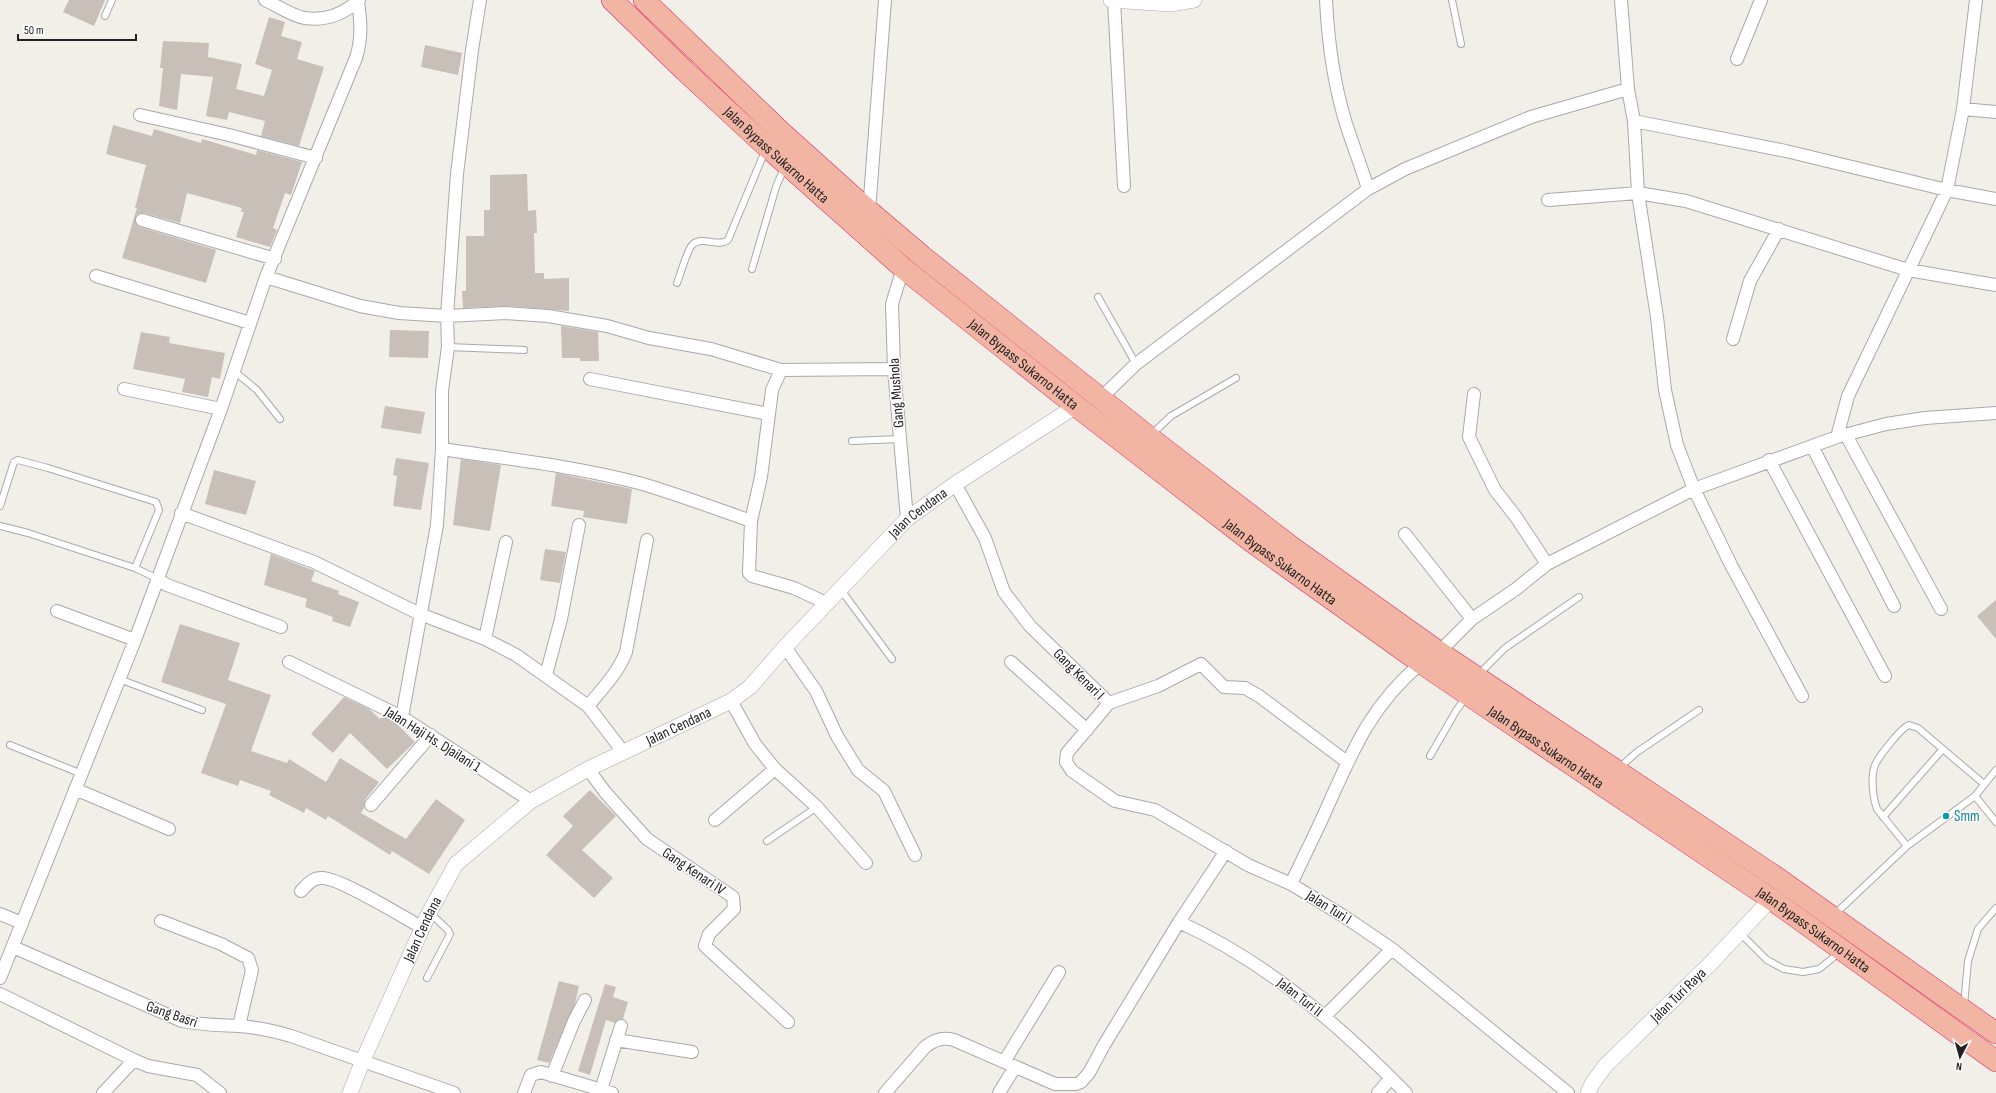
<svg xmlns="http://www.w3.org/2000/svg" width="1996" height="1093" viewBox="0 0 1996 1093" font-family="'Sofia Sans Condensed',sans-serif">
<rect width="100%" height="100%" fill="#f2efe9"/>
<!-- building -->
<path fill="#c7bfb8" d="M69 0H105L94 26 63 12Z
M269 17 285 22 281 36 302 42 297 59 324 67 299 146 261 136 265 121 229 112 227 120 206 116 213 77 181 74 177 110 159 106 163 68H160L163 41 209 43 208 57 242 64 236 89 264 96 272 70 255 64Z
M425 45 462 53 458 75 421 67Z
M113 125 152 136 154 129 201 143 202 139 256 155 257 150 302 162 291 195 285 193 273 228 277 230 270 247 236 237 244 212H241L242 208 187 193 180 223 144 213 137 214 135 221 140 227 216 250 206 283 122 258 137 208H135L146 165 106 154Z
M527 174 528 211 536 210 537 233H534L535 273H544V279L569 278V311L507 306 463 308 462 291H466V236H484V210H490V175Z
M561 326 598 332 599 361H580V358H562Z
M390 330 429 331 428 358 389 357Z
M141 332 170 337 169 343 225 353 220 379 212 377 208 397 182 392 185 379 133 369Z
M385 406 425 412 421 434 381 428Z
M396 458 429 463 421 510 393 506 397 476 393 475Z
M461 459 501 465 490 531 453 525Z
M214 470 256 481 246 515 205 504Z
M556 473 632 489 627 524 583 517 584 511 551 506Z
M545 549 566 552 560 583 540 580Z
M271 554 315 571 311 581 339 591 338 594 359 602 350 627 332 621 333 617 305 607 307 599 264 585Z
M1996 600V639L1977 616Z
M180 624 240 643 228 680 271 695 251 751 287 763 289 759 326 782 340 758 379 782 365 800 364 808 361 813 406 839 436 799 465 820 429 874 392 851 390 855 328 816 326 820 306 808 304 813 269 795 271 791 240 780 238 786 201 773 226 704 161 682Z
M344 697 369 709 380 719 383 716 394 721 415 742 387 769 350 733 333 753 311 734Z
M590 790 616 816 582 850 613 878 594 898 546 855 573 826 563 816Z
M559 981 579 986 575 1004 549 1063 537 1060Z
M605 984 616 987 613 997 628 1002 623 1019H619L615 1023 606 1020 590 1075 578 1071Z"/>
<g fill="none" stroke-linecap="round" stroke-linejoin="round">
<!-- service casing -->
<g stroke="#a9a9a9" stroke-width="8">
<path id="service" d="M1452 0 1461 44
M105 16 112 0
M752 269 776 187 784 168
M677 283C681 273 686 253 692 245 702 235 718 248 728 240L765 151
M1098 297 1136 364
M448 347 524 350
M234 371 257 390 280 419
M1152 434 1171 416 1236 378
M852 441 899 439
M0 506 14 462 18 460 48 468 156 502 159 510 135 568
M0 526 28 533 135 568 158 579
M841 590 892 659
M1478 675 1505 648 1579 597
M119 679 202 710
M10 745 82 774
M1430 756 1456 711 1465 698
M1619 768 1637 752 1699 710
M1975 796 1996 770
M1883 817 1942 750
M767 841 817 807
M1907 846 1877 809C1873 798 1871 779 1874 768 1876 759 1901 728 1909 725L1918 728 1984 784
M1835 914 1907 846 1975 796 1996 822
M1740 933 1767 960 1784 969 1803 972 1819 969 1839 953
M427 978 450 934 448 930 430 913
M1964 1006 1968 961 1978 929 1996 908"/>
</g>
<!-- minor casing -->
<g stroke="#a9a9a9" stroke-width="14">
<path id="minor" d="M265 0C276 5 294 17 305 18 326 21 344 14 359 0
M1114 0 1124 186
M1326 0C1328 40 1333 79 1344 117 1351 141 1361 165 1368 189
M1621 0 1628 89 1634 121 1638 193 1657 317 1665 390 1677 445 1694 489 1731 565 1802 696
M1737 59 1761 0
M1963 109 1996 112
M140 115 229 135 316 158
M1634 121 1786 151 1947 190 1996 199
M1548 200 1638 193 1686 201 1908 270 1996 285
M869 211 885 0
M142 220 275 259
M903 268 892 304 894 369 907 519
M96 276 250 323
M266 277 360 306 399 313 447 316 506 313 548 316 607 326 649 338 711 349 781 370 894 369
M1733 339 1750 281 1779 229
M781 370 772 390 761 477 751 521 749 573 752 576 794 588 826 603
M590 379 769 414
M124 389 221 409
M1474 394 1469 437 1495 490 1516 517 1547 564
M1101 398 1136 364 1368 189 1405 169 1531 117 1628 89
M1846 435 1941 609
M1837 437 1848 396 1947 190 1963 109 1976 0
M1812 446 1894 606
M442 449C508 459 574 466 639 483 677 494 714 508 751 521
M1769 460 1885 676
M955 484 985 538 1004 592 1030 626 1109 703 1067 753 1066 762 1072 771 1115 801 1155 810 1248 865 1291 884 1345 917 1392 949 1568 1093
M181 513 314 562 420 614 485 639 516 655 588 706 624 753
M1405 534 1472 619
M158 579 167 585 281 627
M57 611 135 640
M485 639 506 542
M785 647 816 691 837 736 858 770 884 791 915 855
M1439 652 1472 619 1516 589 1547 564 1694 489 1837 437 1886 424 1925 418 1996 413
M289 662 402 717 531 801
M1011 662 1087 730
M546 675 561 619 579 525
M731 701 755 744 775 769 817 807 866 863
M1109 703 1158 686 1201 664 1224 687 1245 688 1259 696 1347 762
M588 706C602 689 618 673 626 652L647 540
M402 717 437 525 442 449V391L448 347 447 316 457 174 472 50 480 0
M588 769 605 792 647 839 733 897 734 909 709 934 705 946 788 1022
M75 789 169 829
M371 805 431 735
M715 820 775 769
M1291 884C1304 856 1318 829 1330 801 1355 745 1373 704 1421 663
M301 891C307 885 312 878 321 878 337 876 405 918 423 928
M0 914 22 923
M161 921 221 944 248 958 252 970 239 1026
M1179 922C1267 962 1339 1025 1406 1093
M13 947 182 1021C202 1025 218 1025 238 1026 256 1027 274 1031 291 1036L454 1093
M0 978 135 640 221 409 266 277 356 58C362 39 361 22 358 1
M0 994 134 1060 148 1066 197 1075 220 1093
M1325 1016 1392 949
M616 1040 692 1052
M1004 1062 1059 972
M552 1076 574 1021 585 1000
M601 1090 621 1026
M103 1093 134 1060
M524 1093 531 1075 541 1072 612 1093
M885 1093 925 1047C934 1040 942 1037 954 1040L1055 1084H1076L1081 1082 1089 1073 1104 1045 1179 922 1226 851
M999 1093 1015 1067
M1378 1093 1391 1078"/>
</g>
<!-- tertiary casing -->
<g stroke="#a9a9a9" stroke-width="16">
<g id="tertiary">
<path d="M1111 0 1170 4 1194 0"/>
<path id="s1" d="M350 1093 363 1060 429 913 456 864 531 801 588 769 731 701 750 687 785 647 907 519 955 484 1076 406"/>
<path id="s2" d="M1588 1093 1592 1084 1605 1066 1710 964 1771 899"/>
</g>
</g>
<!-- trunk casing -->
<g stroke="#dc2a67" stroke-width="22">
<g id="trunk">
<path id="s3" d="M612 0 685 71 767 147 903 268 1076 406 1252 542 1421 663 1771 899 1996 1061"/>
<path d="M644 0 779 130 869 211 922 256 1149 437 1293 548 1439 652 1776 877 1996 1033"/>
</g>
</g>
<!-- service -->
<use href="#service" stroke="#fff" stroke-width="6"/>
<!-- minor -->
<use href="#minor" stroke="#fff" stroke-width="12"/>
<!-- tertiary -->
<use href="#tertiary" stroke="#fff" stroke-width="15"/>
<!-- trunk -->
<use href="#trunk" stroke="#f2b4a3" stroke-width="21"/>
</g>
<!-- markers -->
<circle fill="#0f9aa8" stroke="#fff" stroke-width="1.5" cx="1946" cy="816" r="4"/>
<g text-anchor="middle" stroke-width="3" stroke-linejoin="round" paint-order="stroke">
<!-- street labels -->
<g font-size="15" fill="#222" stroke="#fff">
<text dy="5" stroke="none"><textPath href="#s3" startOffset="226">Jalan Bypass Sukarno Hatta</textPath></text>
<text dy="5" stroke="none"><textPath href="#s3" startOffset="550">Jalan Bypass Sukarno Hatta</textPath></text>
<text transform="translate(896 393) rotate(-94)" y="5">Gang Mushola</text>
<text dy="5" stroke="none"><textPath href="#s1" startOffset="840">Jalan Cendana</textPath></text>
<text dy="5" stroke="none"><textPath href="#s3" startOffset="874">Jalan Bypass Sukarno Hatta</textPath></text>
<text transform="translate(1079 674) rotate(45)" y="5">Gang Kenari I</text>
<text dy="5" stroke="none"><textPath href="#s1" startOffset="516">Jalan Cendana</textPath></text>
<text transform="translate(433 739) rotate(32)" y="5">Jalan Haji Hs. Djailani 1</text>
<text dy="5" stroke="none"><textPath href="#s3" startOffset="1198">Jalan Bypass Sukarno Hatta</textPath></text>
<text transform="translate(694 871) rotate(34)" y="5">Gang Kenari IV</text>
<text transform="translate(1329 907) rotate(32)" y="5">Jalan Turi I</text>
<text dy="5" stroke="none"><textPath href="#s1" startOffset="179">Jalan Cendana</textPath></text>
<text dy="5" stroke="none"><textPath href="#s3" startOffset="1522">Jalan Bypass Sukarno Hatta</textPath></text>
<text dy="5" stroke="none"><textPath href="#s2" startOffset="134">Jalan Turi Raya</textPath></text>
<text transform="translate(1300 997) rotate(38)" y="5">Jalan Turi II</text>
<text transform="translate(172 1014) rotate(19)" y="5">Gang Basri</text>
</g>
<!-- culture labels -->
<g font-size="15" fill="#0d838f" stroke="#fff" text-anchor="start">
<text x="1954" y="821">Smm</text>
</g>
</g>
<!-- north arrow -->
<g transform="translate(1960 1057) rotate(186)" stroke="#ffffff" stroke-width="3" paint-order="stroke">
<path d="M0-3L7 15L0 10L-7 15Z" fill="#222222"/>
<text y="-6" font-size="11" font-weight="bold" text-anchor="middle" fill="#222222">N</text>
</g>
<!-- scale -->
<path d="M18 34v6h118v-6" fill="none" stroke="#222222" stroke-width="2"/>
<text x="24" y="34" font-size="12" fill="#222222" stroke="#ffffff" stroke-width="3" paint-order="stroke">50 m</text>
</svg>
